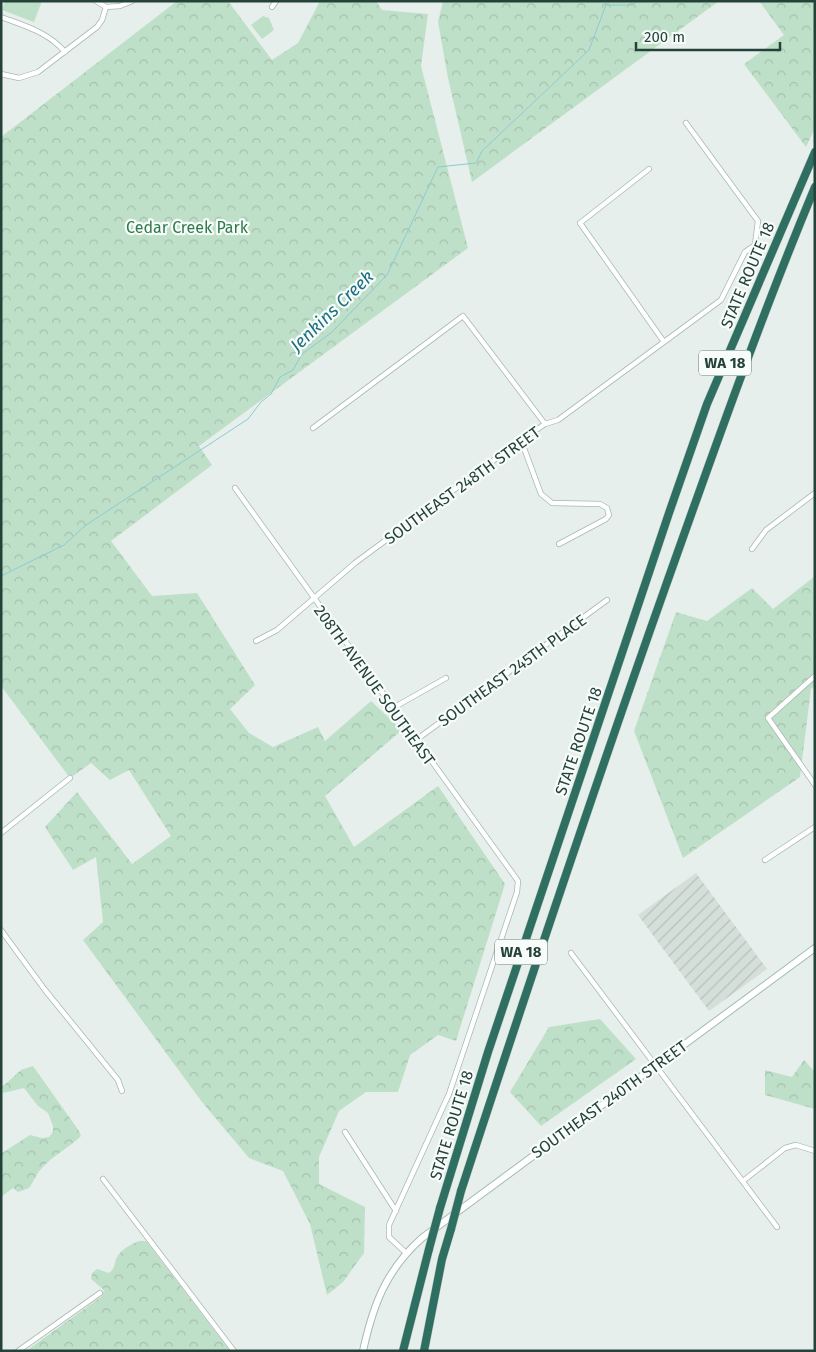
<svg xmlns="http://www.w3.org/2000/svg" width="816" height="1352" viewBox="0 0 816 1352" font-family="'Fira Sans',sans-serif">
<defs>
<pattern id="industrial-furrows" width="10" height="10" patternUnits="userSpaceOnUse" patternTransform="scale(1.25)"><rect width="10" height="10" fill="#d4dfda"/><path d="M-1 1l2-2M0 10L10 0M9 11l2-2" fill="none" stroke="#b6c1bc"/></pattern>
<pattern id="forest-crowns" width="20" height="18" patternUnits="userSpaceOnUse" patternTransform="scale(1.25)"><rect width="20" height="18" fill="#bfe0c8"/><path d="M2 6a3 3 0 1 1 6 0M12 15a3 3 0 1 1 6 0" fill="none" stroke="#a4c1ad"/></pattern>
</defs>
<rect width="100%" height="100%" fill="#e6efeb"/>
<!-- industrial -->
<path fill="url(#industrial-furrows)" d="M696 873 767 969 709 1011 638 915Z"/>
<!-- green -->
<path fill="#bfe0c8" d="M5 1H42L34 22 2 10Z
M263 16 269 18 274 30 262 39 251 25Z"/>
<!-- forest -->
<path fill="url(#forest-crowns)" d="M177 1H228L272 60 298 43 320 1H376L382 10 428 14 421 66 468 248 199 446 212 465 111 541 152 596 197 593 255 685 230 709 249 733 273 747 318 727 325 741 371 701 402 730 325 796 354 847 438 786 505 884 456 1041 438 1035 410 1055 398 1092H366L339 1111 319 1157V1184L365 1207 364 1253 343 1282 327 1295 310 1224 283 1171 249 1158 202 1102 83 940 103 922 96 857 73 870 45 827 77 792 132 864 171 836 129 770 110 780 91 763 70 778 1 686V137Z
M443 1H719L472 182 448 78 438 22Z
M759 1H815V128L806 147 744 64 784 35Z
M815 576V686L811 689 800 777 683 858 634 731 676 612 707 621 752 588 773 609Z
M600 1019 636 1059 541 1126 510 1092 549 1027Z
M804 1060 815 1072V1109L765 1095V1070L792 1077Z
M33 1066 79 1131 81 1136C69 1148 55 1154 44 1166 36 1173 35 1180 29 1188L18 1192 13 1188 1 1197 2 1153 30 1135 42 1138 49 1137 53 1132V1126L48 1113 38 1106 24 1088 3 1093 2 1087 21 1070Z
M139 1241H146L150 1246 230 1351H26L102 1296 104 1290 91 1279 92 1273 97 1269 109 1273C115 1268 114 1265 116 1259 120 1250 131 1244 139 1241Z"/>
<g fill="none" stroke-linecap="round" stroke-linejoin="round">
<!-- stream -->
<path stroke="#8ec9d4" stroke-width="1" d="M1 576 64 545 86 525 248 419 261 402 271 394 280 377 293 370 302 354 331 333 387 275 438 167 476 163 482 151 589 50 606 5H633L637 1"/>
<!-- minor casing -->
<g stroke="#a8b8b2" stroke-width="6">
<path id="minor" d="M96 1 106 7
M106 7 120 6 132 1
M272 7 276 1
M1 17C25 26 48 32 65 52
M1 74 19 78 38 72 97 27 102 20 106 7
M649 169 580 223 664 342
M313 428 463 316 545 424
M521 440 541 494 552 503 600 504 607 508 609 515 606 519 559 544
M235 488 518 881 517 892 449 1094 389 1225V1237L406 1253
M752 549 766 530 815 493
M256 641 277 630 355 563 521 440 545 424 558 420 721 300 745 252 755 245 758 221 686 123
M815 676 768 718 815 785
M393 708 446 678
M416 740 607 600
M1 833 70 778
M765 860 815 827
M1 930 45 990 118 1080 122 1091
M571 953 777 1227
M345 1132 396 1211
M103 1179 234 1351
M743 1181 785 1148 796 1145 815 1151
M18 1351 100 1293"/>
</g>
<!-- secondary casing -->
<g stroke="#a4bbb3" stroke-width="8">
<path id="secondary" d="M363 1351C373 1305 386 1270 422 1238L815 948"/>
</g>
<!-- motorway casing -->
<g stroke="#c2cac8" stroke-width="9">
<path id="motorway" d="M461 1191C527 989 594 788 665 588 713 453 760 319 815 187
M440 1208 488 1052 669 513 707 404 815 152
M403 1351 429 1249
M424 1351 442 1259 451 1229"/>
</g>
<!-- minor -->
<use href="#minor" stroke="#fff" stroke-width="4.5"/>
<!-- secondary -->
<use href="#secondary" stroke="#fff" stroke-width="6"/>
<!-- motorway -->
<use href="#motorway" stroke="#2f6f62" stroke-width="8"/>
<!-- motorway-bridge casing -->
<g stroke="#c2cac8" stroke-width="9" stroke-linecap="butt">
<path id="motorway-bridge" d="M451 1229 461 1191
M429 1249 440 1208"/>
</g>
<!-- motorway-bridge -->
<use href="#motorway-bridge" stroke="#2f6f62" stroke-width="8"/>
</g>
<g text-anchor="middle" stroke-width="4.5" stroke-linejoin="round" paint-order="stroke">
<!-- shield labels -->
<g fill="#f7fbf9" stroke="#637a73" stroke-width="1">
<rect x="699" y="350.5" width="52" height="25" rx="4"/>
<rect x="495" y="939.5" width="52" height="25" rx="4"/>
</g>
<g font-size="15" font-weight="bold" fill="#24423a">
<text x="725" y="368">WA 18</text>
<text x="521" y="957">WA 18</text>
</g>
<!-- park labels -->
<g font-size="16" fill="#2d7a4b" stroke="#f7fbf9">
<text x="187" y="233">Cedar Creek Park</text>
</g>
<!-- street labels -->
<g font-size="16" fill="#24423a" stroke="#f7fbf9">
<text transform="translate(747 275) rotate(-67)" y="6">STATE ROUTE 18</text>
<text transform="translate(462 485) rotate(-36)" y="6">SOUTHEAST 248TH STREET</text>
<text transform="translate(512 670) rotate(-36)" y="6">SOUTHEAST 245TH PLACE</text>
<text transform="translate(375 685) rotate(54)" y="6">208TH AVENUE SOUTHEAST</text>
<text transform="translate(578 741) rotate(-71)" y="6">STATE ROUTE 18</text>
<text transform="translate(609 1099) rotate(-36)" y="6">SOUTHEAST 240TH STREET</text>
<text transform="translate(451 1125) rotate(-73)" y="6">STATE ROUTE 18</text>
</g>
<!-- water labels -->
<g font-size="18" font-style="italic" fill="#1c6f80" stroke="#f7fbf9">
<text transform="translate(332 311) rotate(-44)" y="6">Jenkins Creek</text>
</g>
</g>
<!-- border -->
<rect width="816" height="1352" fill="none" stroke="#24423a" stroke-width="5"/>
<!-- scale -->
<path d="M636 42v8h144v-8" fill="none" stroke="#24423a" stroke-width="2.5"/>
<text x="644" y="42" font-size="15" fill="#24423a" stroke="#f7fbf9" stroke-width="4" paint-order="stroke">200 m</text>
</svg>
